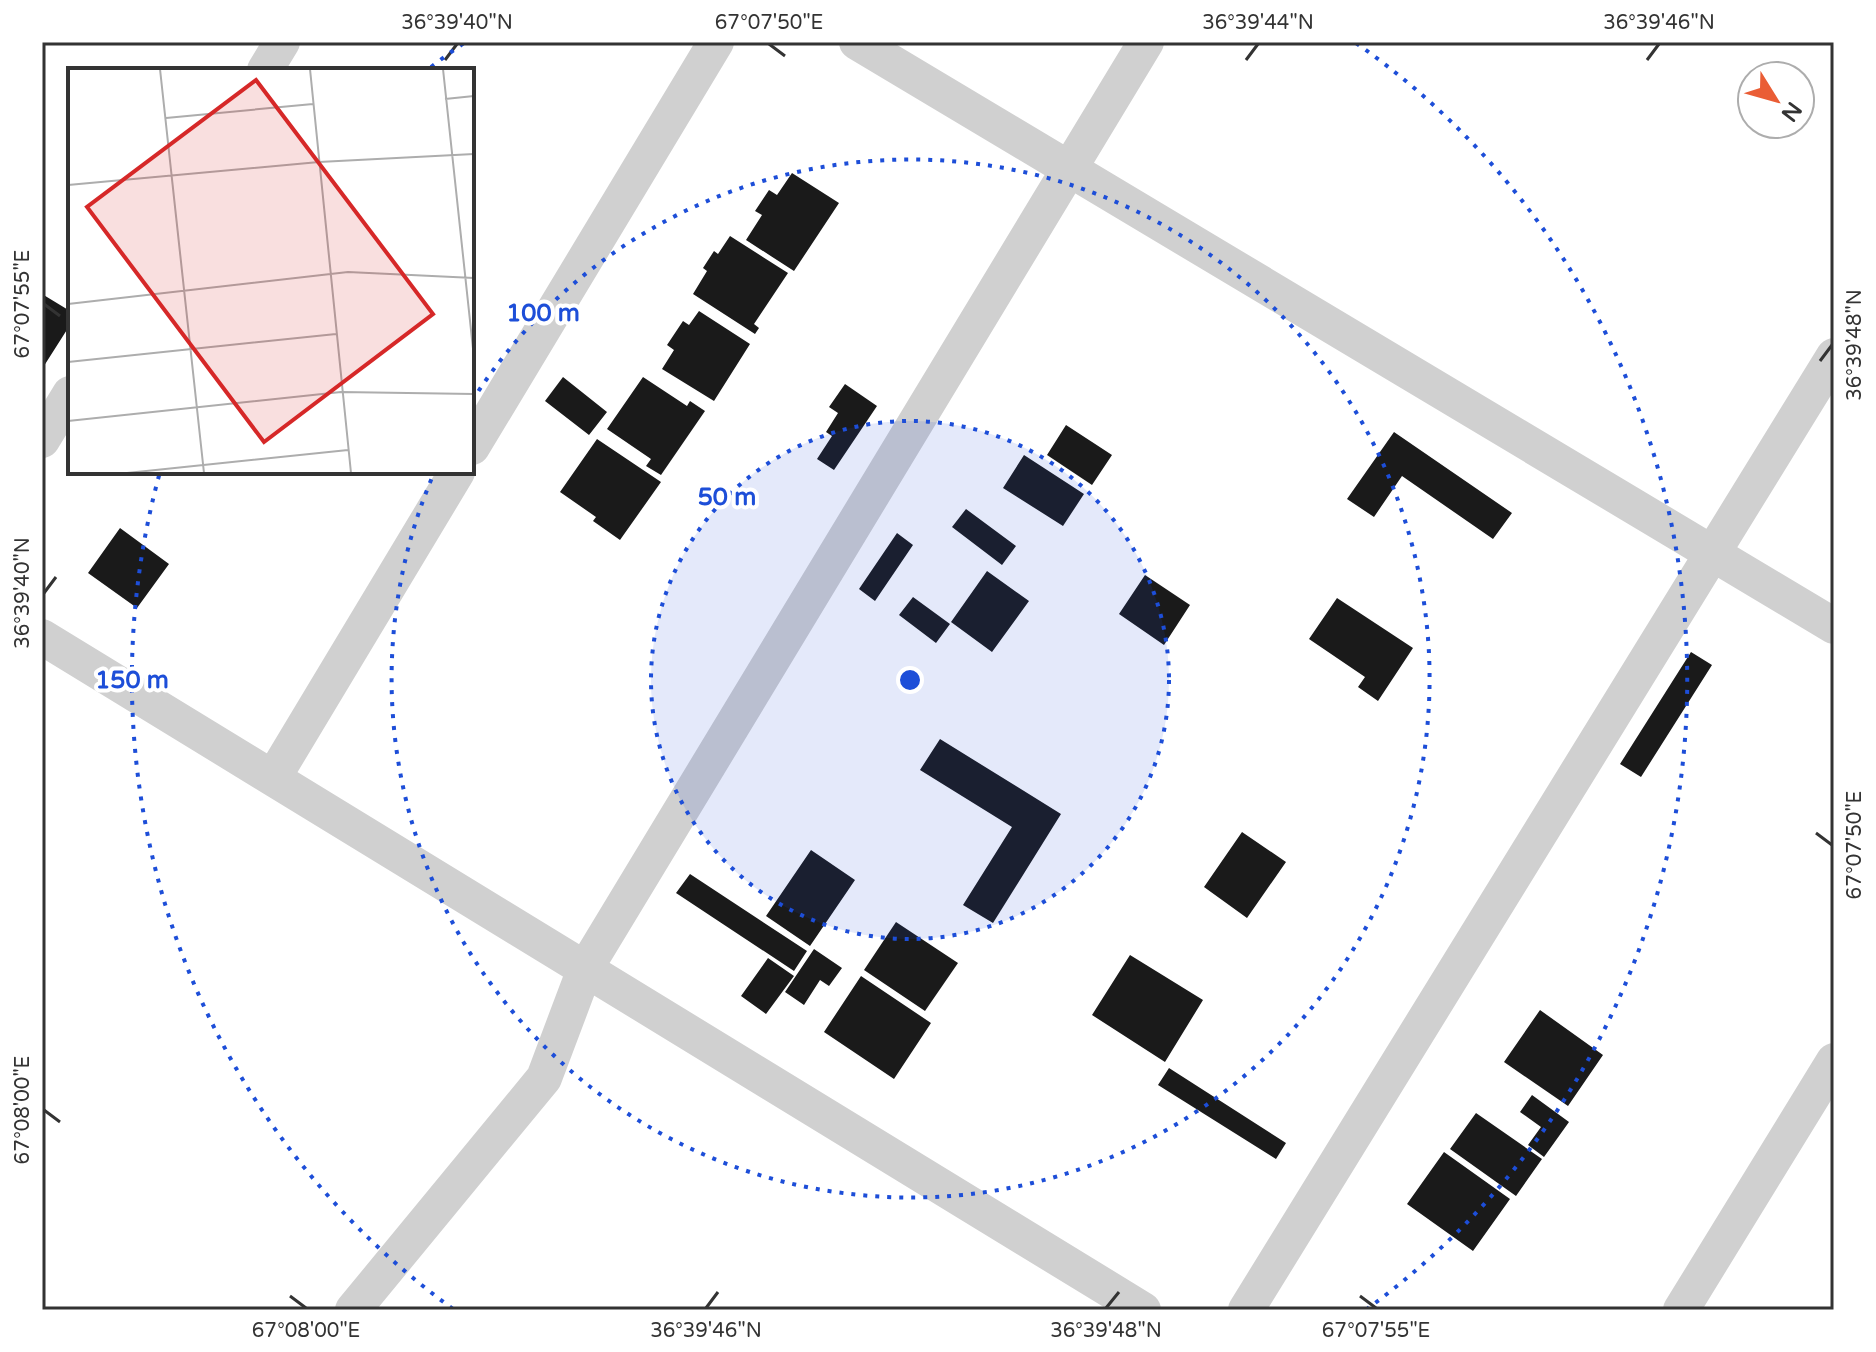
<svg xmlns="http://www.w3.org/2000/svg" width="1876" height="1352" viewBox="0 0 1876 1352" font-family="'Varela Round',sans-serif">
<rect width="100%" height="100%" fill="#fff"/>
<!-- building -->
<path fill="#1a1a1a" d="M792 173 839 203 794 271 746 240 762 215 755 211 769 190 777 195Z
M730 236 788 273 754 324 759 328 755 334 693 294 707 271 703 268 714 251 718 254Z
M42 294 70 311V325L42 369Z
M699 311 750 344 714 401 662 369 674 350 667 345 683 321 689 325Z
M563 377 607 412 589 435 545 401Z
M643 377 687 406 690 401 705 411 661 475 646 466 651 459 607 429Z
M845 384 877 406 834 470 817 459 832 436 826 432 838 413 829 407Z
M1066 425 1112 455 1092 485 1047 455Z
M1394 432 1512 513 1493 539 1402 476 1374 517 1347 499Z
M597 439 661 482 620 540 593 521 596 517 560 492Z
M1024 455 1084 494 1063 526 1003 488Z
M966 509 1016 546 1002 565 952 527Z
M120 528 169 564 137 608 88 573Z
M897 533 913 545 875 601 859 589Z
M987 571 1029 601 992 652 951 622Z
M1145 575 1190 605 1164 645 1119 614Z
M913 597 950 624 936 643 899 615Z
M1337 598 1413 648 1378 701 1358 687 1365 677 1309 639Z
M1691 652 1712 665 1641 777 1620 764Z
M940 739 1061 814 993 923 963 905 1012 827 920 770Z
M1242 832 1286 862 1247 918 1204 887Z
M811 850 855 880 810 946 766 916Z
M690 874 807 951 794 971 676 893Z
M896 922 958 963 925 1011 864 970Z
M814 949 842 968 829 986 820 980 804 1005 785 992Z
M1130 955 1203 1000 1165 1062 1092 1015Z
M768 958 794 976 766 1014 741 996Z
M861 976 931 1023 894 1079 824 1032Z
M1540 1010 1603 1055 1568 1106 1504 1062Z
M1169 1068 1286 1143 1276 1159 1158 1085Z
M1532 1095 1569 1122 1544 1157 1528 1145 1541 1127 1520 1112Z
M1476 1113 1542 1159 1516 1196 1450 1149Z
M1444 1152 1510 1199 1473 1251 1407 1204Z"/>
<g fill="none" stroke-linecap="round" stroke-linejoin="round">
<!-- street -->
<path stroke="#d0d0d0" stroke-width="36" d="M857 42 1834 626
M265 70 282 42
M42 440 70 394
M472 447 716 42
M42 637 1143 1310
M273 778 457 472
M353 1310 544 1078 585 969 1146 42
M1246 1310 1834 356
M1681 1310 1834 1061"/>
</g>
<!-- ticks -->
<path fill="none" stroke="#333" stroke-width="3" d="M769 44 785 56M445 60 457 44M1246 60 1258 44M1647 60 1659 44M44 304 60 316M1820 361 1832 345M44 593 56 577M1816 833 1832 845M44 1110 60 1122M290 1296 306 1308M1360 1296 1376 1308M706 1308 718 1292M1106 1308 1119 1292"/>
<!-- distance rings -->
<circle cx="910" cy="680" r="259" fill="#1d4ed8" fill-opacity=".12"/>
<g fill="none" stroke="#1d4ed8" stroke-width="4" stroke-dasharray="4 8">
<circle cx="910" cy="680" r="259"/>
<path d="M472 401A519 519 0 1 1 434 473"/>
<path d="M453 1309A778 778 0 0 1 160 472M431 67A778 778 0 0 1 464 43M1356 43A778 778 0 0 1 1367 1309"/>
</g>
<!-- overview -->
<g transform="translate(68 68)">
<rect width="406" height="406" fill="#fff"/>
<path fill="none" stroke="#adadad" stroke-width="2" d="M92 1 136 405M242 1 283 405M375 1 406 290M377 31 406 28M98 50 245 36M0 117 251 94 406 86M0 236 280 204 406 210M0 294 268 266M0 353 273 324 406 326M59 405 280 382"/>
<path fill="#d62828" fill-opacity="0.15" stroke="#d62828" stroke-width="4" d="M188 12 365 246 196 374 19 139Z"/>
<rect width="406" height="406" fill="none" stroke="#333" stroke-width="4"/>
</g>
<circle cx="910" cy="680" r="12" fill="#1d4ed8" stroke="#fff" stroke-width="4"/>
<g font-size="24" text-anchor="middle" font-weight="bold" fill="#1d4ed8" stroke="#fff" stroke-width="8" stroke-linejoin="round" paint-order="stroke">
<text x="543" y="321">100 m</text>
<text x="727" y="505">50 m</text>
<text x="132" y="688">150 m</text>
</g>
<!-- border -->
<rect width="1876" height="1352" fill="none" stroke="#ffffff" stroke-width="88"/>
<!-- north arrow -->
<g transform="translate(1776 100) rotate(127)"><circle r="38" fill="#ffffff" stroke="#adadad" stroke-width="2"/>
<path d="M0-6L14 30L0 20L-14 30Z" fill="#ea5d35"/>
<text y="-12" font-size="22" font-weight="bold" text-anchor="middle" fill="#333333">N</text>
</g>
<rect x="44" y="44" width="1788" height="1264" fill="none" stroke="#333" stroke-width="3"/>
<g font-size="20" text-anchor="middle" fill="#333">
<text x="457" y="29">36°39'40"N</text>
<text x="769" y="29">67°07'50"E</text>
<text x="1258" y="29">36°39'44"N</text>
<text x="1659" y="29">36°39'46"N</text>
<text transform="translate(22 304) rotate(-90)" y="7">67°07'55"E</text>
<text transform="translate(1854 345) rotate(-90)" y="7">36°39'48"N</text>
<text transform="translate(22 593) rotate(-90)" y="7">36°39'40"N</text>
<text transform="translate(1854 845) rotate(-90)" y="7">67°07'50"E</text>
<text transform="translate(22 1110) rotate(-90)" y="7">67°08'00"E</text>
<text x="306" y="1337">67°08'00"E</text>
<text x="706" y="1337">36°39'46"N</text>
<text x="1106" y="1337">36°39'48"N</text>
<text x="1376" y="1337">67°07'55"E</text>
</g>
</svg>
